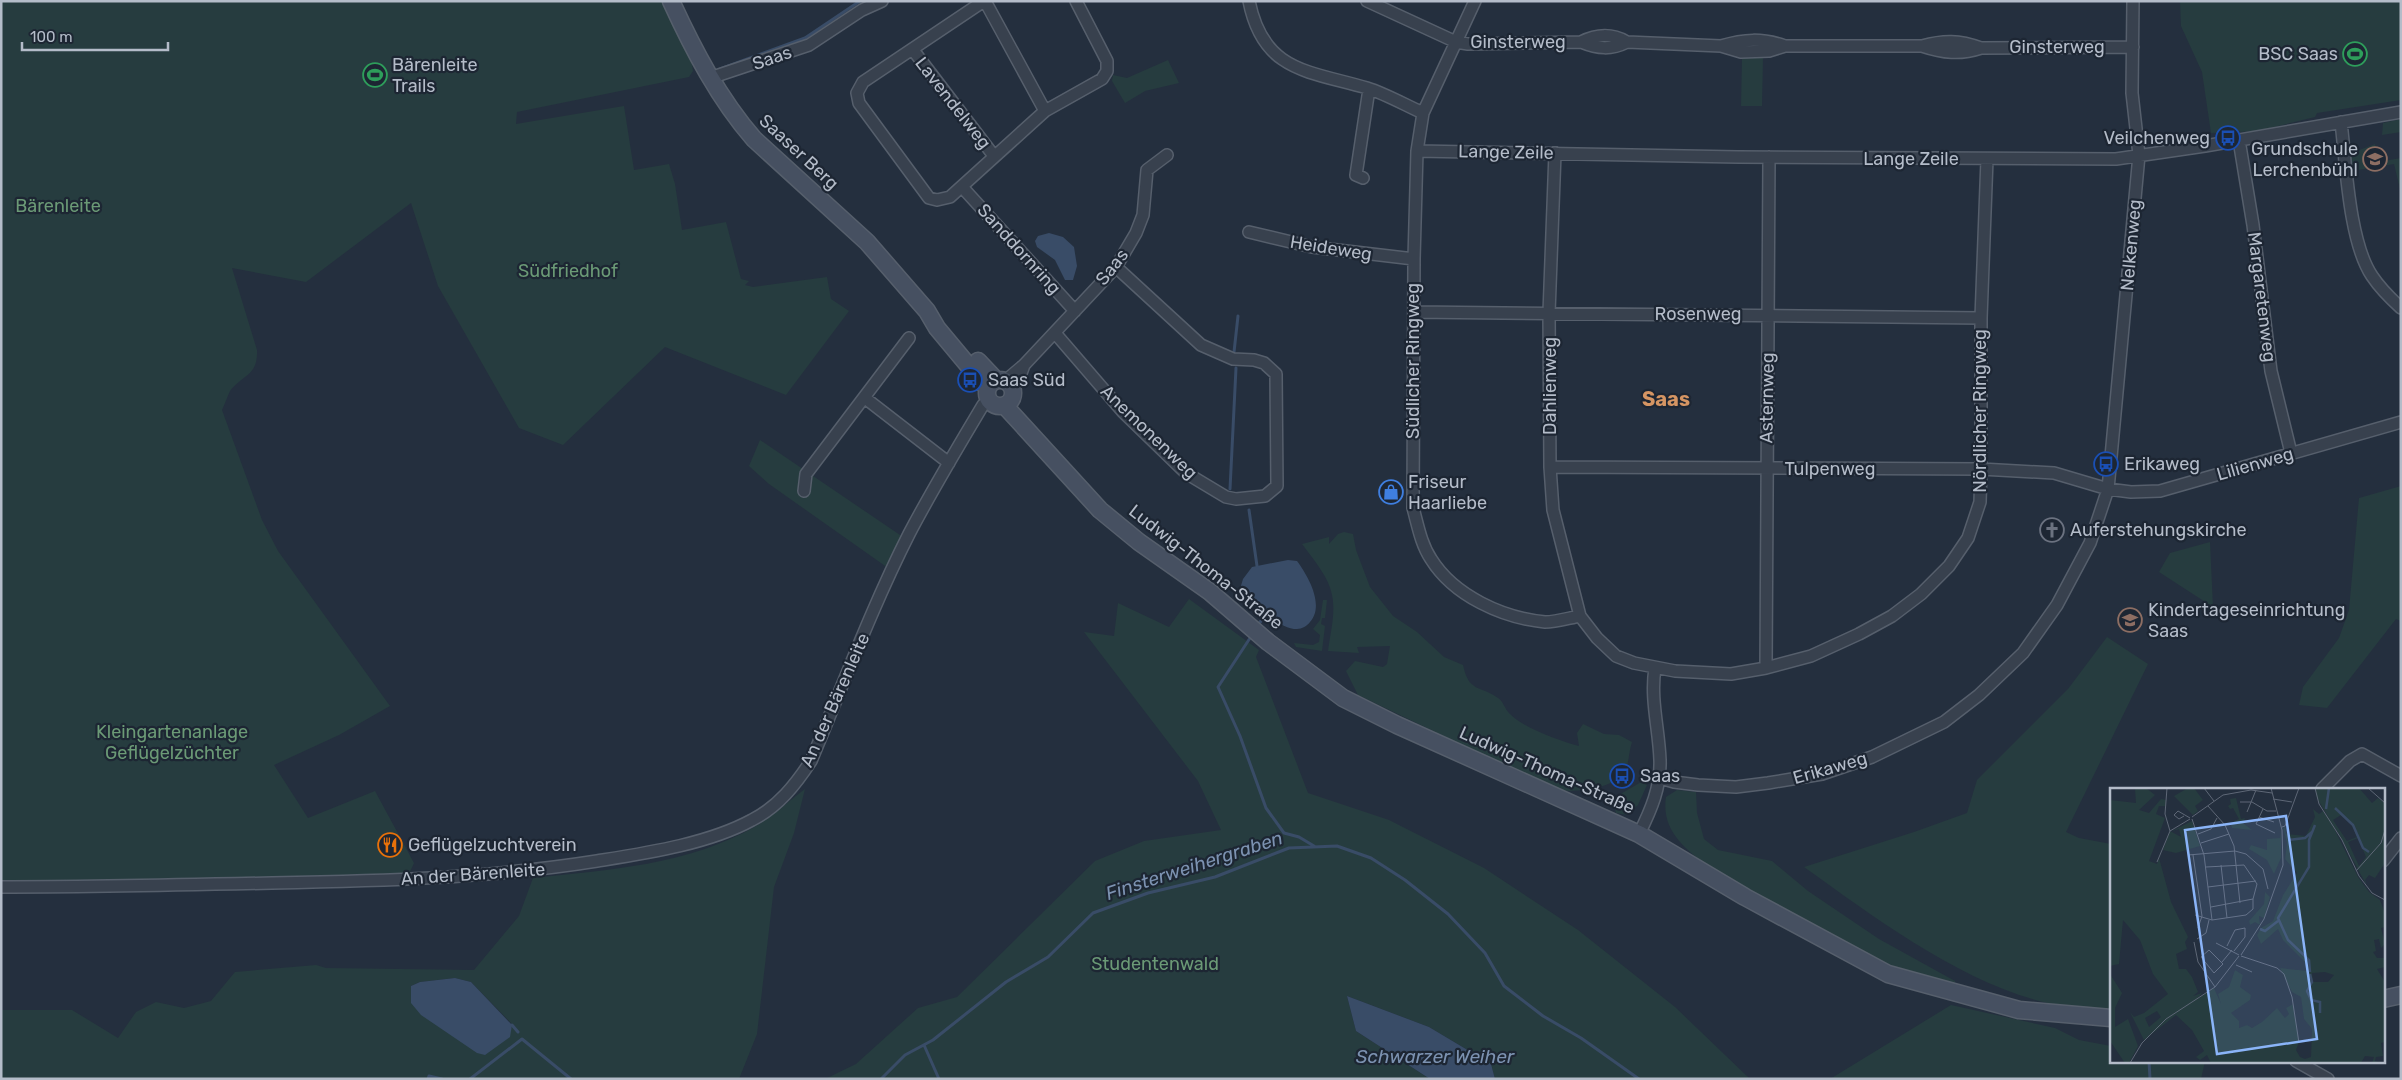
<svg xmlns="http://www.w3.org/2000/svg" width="2402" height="1080" viewBox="0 0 2402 1080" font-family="Rubik,sans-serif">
<rect width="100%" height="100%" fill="#242f3e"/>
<!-- green -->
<path fill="#263c3f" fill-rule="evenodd" d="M1 1H664L692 64 693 71 689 77 517 112 516 124 624 106 634 170 669 164 675 184 682 230 726 222 741 279 749 281 745 285 753 287 827 277 831 299 849 311 786 395 665 347 563 445 519 428 438 286 411 203 306 282 232 268 257 350C258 376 243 374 230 391 227 397 225 404 222 410L262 520 278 551 390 706 339 735 274 765 308 818 375 791 414 863 408 876 1 885Z
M2180 1H2401V100L2317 113 2315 117 2258 131 2211 133 2202 72 2181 26Z
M1742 58H1763L1762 106H1741Z
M1168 60 1179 83 1145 91 1125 103 1112 81 1113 75 1127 78Z
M2401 119V132L2382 135 2383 123Z
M2375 144 2378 162 2401 158V193L2394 164 2352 171 2349 154Z
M760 440 903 537 888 568 769 484 749 466Z
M2401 486V621L2396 619 2327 708 2299 705 2303 687 2339 638 2349 610 2359 498Z
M1344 532 1353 534 1356 550 1370 587 1393 616 1417 632 1444 657 1463 665C1469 693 1480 685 1498 698 1503 701 1505 709 1509 713 1523 728 1560 741 1579 746L1577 733 1583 724 1604 734 1619 735 1632 742C1629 751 1629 761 1626 769 1618 789 1575 793 1557 790L1358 695 1346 671 1355 661 1383 667 1387 664 1390 646 1357 647 1359 653 1328 651C1330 634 1336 613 1332 595 1329 577 1313 559 1302 544L1329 537V544L1338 534Z
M2210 542 2213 607 2159 572 2170 553Z
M1189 599 1259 650 1256 657 1308 793 1389 820 1484 868 1578 930 1675 1007 1750 1079H1495L1491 1064 1429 1027 1347 996 1356 1031 1430 1079H825L856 1064 918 1008 957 997 1095 861 1144 841 1221 830 1198 781 1084 632 1114 636 1118 603 1169 627Z
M1323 600H1327L1325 618H1322L1321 624 1325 626 1322 651 1296 647 1294 643 1313 645 1319 642 1320 635 1313 629 1320 620Z
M2107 637 2148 664 2066 832 2079 838 2111 844V1010C2087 1009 2062 1007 2039 1001 1955 978 1874 917 1804 867L1914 832 1967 813 1977 780 2068 689Z
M1643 781 1647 785 1638 805 1627 815 1616 813 1613 802 1617 796Z
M805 789 794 833 774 887 757 1034 739 1079H1V1010H72L118 1038 136 1012 156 1002 184 1008 211 1001 235 972 316 965 326 968 474 970 519 916 533 878C608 870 689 865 756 826 773 816 789 801 805 789ZM455 978 471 982 512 1024 509 1037 411 986 420 982Z
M1677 790 1696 792 1697 813 1704 839 1718 850 1772 861 1808 891 1879 939 1955 981V987L1951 990 1890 966 1708 867C1685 848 1661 831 1666 797Z
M1951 1005 2055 1028 2079 1040 2111 1046V1061H2205L2201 1079H1830Z"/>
<!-- water -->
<path fill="#394c67" d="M1049 233 1063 237 1074 247 1077 266 1073 280H1065L1055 260 1037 247 1035 241 1038 236Z
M1288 560 1297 561C1308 576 1325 605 1310 622 1307 626 1302 629 1297 629 1278 629 1252 603 1240 589L1243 579 1252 567Z
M455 978 471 982 512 1025 510 1037 485 1055 477 1053 421 1015 411 1003V986L420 982Z
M1347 996 1429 1027 1491 1064 1495 1079H1430L1356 1031Z"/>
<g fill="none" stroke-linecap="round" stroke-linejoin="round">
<!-- stream -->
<path stroke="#394c67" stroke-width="3" d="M720 69 805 38 860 1
M1234 352 1238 316
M1230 489 1236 368
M1249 510 1257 566
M1258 625 1266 614
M1252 635 1218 687 1240 736 1266 808 1284 833 1299 837 1314 846
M512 1025 518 1032
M924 1045 939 1079
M2149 1061 2150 1079
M428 1079 429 1076 442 1079
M470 1079 522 1039 571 1079
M881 1079 905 1055 933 1040 1006 982 1048 957 1093 913 1148 893 1215 877 1289 848 1337 846 1371 858 1405 880 1448 914 1485 953 1504 986 1543 1016 1581 1038 1639 1079"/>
<!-- street casing -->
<g stroke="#565f6c" stroke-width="14">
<path id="street" d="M984 1 863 82 857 93 859 103 929 198 937 200 950 197 1045 111 1102 79 1107 71V61L1076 1
M985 1 1045 111
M1249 1C1263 72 1309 71 1367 88 1386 94 1405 105 1423 113
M1367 1 1456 42 1468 44 1581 42C1597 34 1611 33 1627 42
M1475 1 1423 113 1417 151 1414 259 1413 508C1418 526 1421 544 1431 559 1454 596 1503 618 1545 622 1556 622 1569 618 1580 616
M1581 42C1598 49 1611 50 1627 42L1721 46 1741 52 1769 51 1785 46
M1721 46C1744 39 1762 38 1785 46H1922C1943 53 1960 55 1981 48L2133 47
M1922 46C1944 40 1959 40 1981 48
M913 50 994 156
M710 78 809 45 862 10 882 1
M2341 122C2346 164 2349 242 2372 276 2380 288 2390 298 2401 308
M2239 140 2253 225 2271 371 2291 453
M1417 151 1738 157 2116 159 2205 146 2401 112
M1555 153 1549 313 1550 467 1553 510 1580 616 1597 638 1616 656 1634 663 1675 671 1731 674 1766 668 1811 656 1859 634 1892 616 1921 594 1949 566 1968 538 1980 502 1981 469V318L1987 159
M1363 178 1356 175 1369 89
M963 188 1075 311
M1249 232 1312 247 1414 259
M1414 312 1981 318
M1055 333 1123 412 1186 473 1226 497 1236 499 1265 496 1277 486 1276 374 1264 363 1254 360 1233 359 1201 345 1116 267
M1005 381 1024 365 1116 267 1136 233 1143 215 1147 170 1167 155
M1012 387 1020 376 1024 365
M865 398 949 463
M1550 467 1981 469 2054 473 2108 489 2131 492 2160 491 2401 422
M804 491 806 474 909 338
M1766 668 1769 157
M1660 778 1674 782 1698 785 1736 787 1768 783 1822 774 1872 757 1944 722 1979 695 2023 653 2057 605 2090 543 2108 489 2139 155 2132 93 2133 1
M2322 789 2350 761 2362 754 2401 776
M1639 834C1651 810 1661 787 1660 760 1659 729 1650 699 1655 668
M2383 861 2401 838
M1 887C92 887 182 885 272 883 381 881 490 878 597 861 647 853 708 844 752 820 778 807 796 784 811 761 843 685 872 607 909 534 932 490 958 447 983 405L989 401
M2296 1061 2328 1079"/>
</g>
<!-- secondary casing -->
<g stroke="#565f6c" stroke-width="19">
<path id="secondary" d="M671 1C693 49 719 99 754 139L867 242 927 311 937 328 987 388
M978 361 996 380
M987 393a13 13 0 1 1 26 0a13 13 0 1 1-26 0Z
M1005 406 1100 510 1139 542 1210 592 1268 642 1343 698 1397 725 1639 834 1745 897 1888 974 2019 1010 2111 1018
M2383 999 2401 995"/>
</g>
<!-- street -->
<use href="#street" stroke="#38414e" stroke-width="11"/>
<!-- secondary -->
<use href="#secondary" stroke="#465061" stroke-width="16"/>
</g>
<!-- icons -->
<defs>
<g id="stadium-ring" transform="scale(1.25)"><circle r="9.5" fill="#1d2633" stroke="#2e9e5b" stroke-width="1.5"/><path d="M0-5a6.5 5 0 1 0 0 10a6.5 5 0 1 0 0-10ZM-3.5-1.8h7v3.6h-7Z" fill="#2e9e5b"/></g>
<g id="bus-ring" transform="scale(1.25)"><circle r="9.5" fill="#1d2633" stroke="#1a4fb4" stroke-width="1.5"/><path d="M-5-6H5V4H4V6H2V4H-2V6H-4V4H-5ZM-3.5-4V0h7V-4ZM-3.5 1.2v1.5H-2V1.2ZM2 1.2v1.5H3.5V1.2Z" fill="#1a4fb4"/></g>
<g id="school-ring" transform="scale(1.25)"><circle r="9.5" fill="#1d2633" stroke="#8d6e63" stroke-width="1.5"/><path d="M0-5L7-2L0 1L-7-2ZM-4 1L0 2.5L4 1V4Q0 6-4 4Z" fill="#8d6e63"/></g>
<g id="shop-ring" transform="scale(1.25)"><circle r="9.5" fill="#1d2633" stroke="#3f7fe0" stroke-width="1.5"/><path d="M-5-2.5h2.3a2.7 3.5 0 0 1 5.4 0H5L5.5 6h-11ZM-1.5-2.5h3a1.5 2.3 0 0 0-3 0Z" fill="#3f7fe0"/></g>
<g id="church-ring" transform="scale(1.25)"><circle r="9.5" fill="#1d2633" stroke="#6b7280" stroke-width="1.5"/><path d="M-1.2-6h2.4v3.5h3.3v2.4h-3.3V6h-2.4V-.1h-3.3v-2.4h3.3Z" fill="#6b7280"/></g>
<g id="restaurant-ring" transform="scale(1.25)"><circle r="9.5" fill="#1d2633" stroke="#e8710a" stroke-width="1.5"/><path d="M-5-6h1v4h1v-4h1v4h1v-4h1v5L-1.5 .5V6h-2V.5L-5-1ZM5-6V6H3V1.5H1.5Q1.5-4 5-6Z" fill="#e8710a"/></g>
</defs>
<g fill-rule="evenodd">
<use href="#stadium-ring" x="2355" y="54"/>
<use href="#stadium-ring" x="375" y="75"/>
<use href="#bus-ring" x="2228" y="138"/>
<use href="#school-ring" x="2375" y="159"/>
<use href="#bus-ring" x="970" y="380"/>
<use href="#bus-ring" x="2106" y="464"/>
<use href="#shop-ring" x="1391" y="492"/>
<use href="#church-ring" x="2052" y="530"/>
<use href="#school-ring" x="2130" y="620"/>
<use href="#bus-ring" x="1622" y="776"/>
<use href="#restaurant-ring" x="390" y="845"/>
</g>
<g text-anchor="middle" stroke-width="4.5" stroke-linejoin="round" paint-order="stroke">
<!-- street labels -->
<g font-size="18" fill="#b4bcc9" stroke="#1d2633">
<text x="1518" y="48">Ginsterweg</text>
<text x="2057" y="53">Ginsterweg</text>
<text transform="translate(772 58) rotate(-19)" y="6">Saas</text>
<text transform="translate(953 103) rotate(52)" y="6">Lavendelweg</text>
<text transform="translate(799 152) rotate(43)" y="6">Saaser Berg</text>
<text transform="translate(1506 152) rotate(1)" y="6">Lange Zeile</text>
<text x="1911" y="165">Lange Zeile</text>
<text transform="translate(2131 245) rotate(-85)" y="6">Nelkenweg</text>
<text transform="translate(1331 248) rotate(9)" y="6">Heideweg</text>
<text transform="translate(1019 249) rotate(48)" y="6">Sanddornring</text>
<text transform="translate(1112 267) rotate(-52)" y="6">Saas</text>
<text transform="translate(2262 297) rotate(83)" y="6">Margaretenweg</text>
<text x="1698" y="320">Rosenweg</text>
<text transform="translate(1413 361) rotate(-90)" y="6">Südlicher Ringweg</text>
<text transform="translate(1550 386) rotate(-90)" y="6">Dahlienweg</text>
<text transform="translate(1767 398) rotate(-89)" y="6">Asternweg</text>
<text transform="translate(1980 411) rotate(-90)" y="6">Nördlicher Ringweg</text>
<text transform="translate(1149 432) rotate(44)" y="6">Anemonenweg</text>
<text transform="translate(2255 464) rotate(-16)" y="6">Lilienweg</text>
<text x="1830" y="475">Tulpenweg</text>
<text transform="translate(1206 567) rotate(38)" y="6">Ludwig-Thoma-Straße</text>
<text transform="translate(835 700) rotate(-66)" y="6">An der Bärenleite</text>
<text transform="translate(1830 768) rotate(-16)" y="6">Erikaweg</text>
<text transform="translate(1547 770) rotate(24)" y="6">Ludwig-Thoma-Straße</text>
<text transform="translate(473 874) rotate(-4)" y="6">An der Bärenleite</text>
</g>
<!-- poi labels -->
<g font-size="18" fill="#b4bcc9" stroke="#1d2633" text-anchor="start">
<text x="2338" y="60" text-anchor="end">BSC Saas</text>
<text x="392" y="71">Bärenleite<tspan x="392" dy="21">Trails</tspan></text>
<text x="2210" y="144" text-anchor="end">Veilchenweg</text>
<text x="2358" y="155" text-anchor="end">Grundschule<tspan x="2358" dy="21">Lerchenbühl</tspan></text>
<text x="988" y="386">Saas Süd</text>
<text x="2124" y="470">Erikaweg</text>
<text x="1408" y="488">Friseur<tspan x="1408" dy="21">Haarliebe</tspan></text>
<text x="2070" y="536">Auferstehungskirche</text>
<text x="2148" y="616">Kindertageseinrichtung<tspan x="2148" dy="21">Saas</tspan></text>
<text x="1640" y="782">Saas</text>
<text x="408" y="851">Geflügelzuchtverein</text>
</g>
<!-- park labels -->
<g font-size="18" fill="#6b9a76" stroke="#1d2633">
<text x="58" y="212">Bärenleite</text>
<text x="568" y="277">Südfriedhof</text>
<text x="172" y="738">Kleingartenanlage<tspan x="172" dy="21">Geflügelzüchter</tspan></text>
<text x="1155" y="970">Studentenwald</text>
</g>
<!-- water labels -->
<g font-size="19" font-style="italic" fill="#7c92b1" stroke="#1d2633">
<text transform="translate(1194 865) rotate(-18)" y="7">Finsterweihergraben</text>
<text x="1435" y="1063">Schwarzer Weiher</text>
</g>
<!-- quarter labels -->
<g font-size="20" font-weight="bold" fill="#d59563" stroke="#1d2633">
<text x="1666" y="406">Saas</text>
</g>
</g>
<!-- overview -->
<g transform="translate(2110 788)">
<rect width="275" height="275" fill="#242f3e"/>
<path d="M25 0H36L45 7 29 22 39 25 51 11 56 12 55 18H49L46 26 55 30 39 73 47 76 49 70 61 114 78 149 75 154 77 161 66 166 69 181H76L82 189 88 204 83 208 92 205 87 211 104 200 111 216 108 206 119 199 125 182 133 187 130 199 141 207 140 212 121 225 129 233V240L137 237 142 240 152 234 167 220 175 230 179 226 176 220 183 216 189 254 186 262 190 269 195 271 201 269 202 241 194 231 191 209 182 204 170 180 198 183 196 175 173 152 168 141 151 156 147 147 151 140 163 133 173 107 187 85 175 71 177 55 173 40 175 39 176 46 196 48 205 29 203 21 209 26 213 23 220 32 207 10 205 0H249L262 15 268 10 275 15V75L265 90 259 87 255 92 257 98 230 48 221 34 248 89 259 104 270 112 275 126V139L271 140 275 156 271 160 269 151 264 152 266 163 263 164 267 170H275V179L267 181 275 194V254L271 255 273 268 266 269 265 273 270 275H262L264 269 255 268 251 275H101L97 267 90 272 86 269 94 263 82 242 66 227 34 252 20 224 24 229 34 225 58 206 43 186 30 152 13 132 9 176 0 178V12L26 15ZM231 27 242 37 247 49 237 53 223 32ZM248 50 256 69 249 78 238 54ZM215 184 224 187 218 194H203L202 185ZM47 223 51 229 39 239 35 230ZM78 0H84L93 12 85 18 88 23 83 27 64 8ZM126 10 131 31 135 30 133 35 142 42 122 40 120 35 129 31 123 20 120 21 118 18 121 16 120 11ZM82 33 90 58 66 65 53 62 60 43 71 49 69 41 62 43ZM171 42V70L164 86 157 72 139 61 141 57 157 62V51L170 50ZM155 104 160 109 154 130 149 128 150 137 145 134 140 137 139 133 154 116ZM0 186 12 205 5 220V239L18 231 28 258 19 275H15L0 253Z" fill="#263c3f" fill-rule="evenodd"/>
<path fill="none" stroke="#394c67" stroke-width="2.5" d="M225 20 243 37 253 60 259 64M216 21 219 0M178 52 195 50 202 44M150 141 155 143 168 133M200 184 199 172 178 152 168 130 199 79V52L205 37M200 186 202 194 197 203 201 212 210 214V225"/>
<path fill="none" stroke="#5e6776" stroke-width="1" d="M57 0 55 26 60 43M94 0 104 13M205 0 209 16 232 52 249 88 262 105 275 112M258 0 275 15M163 11 182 14M130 14H142L157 23H166M98 18 115 37 124 58 130 115M153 21 146 36 165 45M137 24 146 2M74 28 69 31 64 27 68 23 80 30M82 29 113 7 141 2 162 5M149 29 164 34M82 31 94 67 102 132M172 39 175 38 189 0M88 46 101 41 107 30M91 55 119 46M78 67 125 63 136 66 153 81 158 101M83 67 92 128 88 140M47 74 60 43 80 31M111 77 117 130M96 79 134 77 147 96 143 111M246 83 271 55 275 42M98 99 146 93M101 119 143 111M85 127 102 132 136 127 143 121V111M87 151 96 145 99 132M84 154 88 174 105 199M106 155 129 167M117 158 125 142 135 140V149L124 163M99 162 113 176 104 185 91 169ZM131 167 154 131 173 77 172 42 161 0M131 168 167 180 174 186 182 209 189 255M112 174 122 162M126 177 142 184M20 275 32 255 56 231 105 199 129 168"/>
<path fill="#8ab4f8" fill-opacity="0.15" stroke="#8ab4f8" stroke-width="2.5" d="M176 28 207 251 107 266 75 42Z"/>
<rect width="275" height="275" fill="none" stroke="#b4bcc9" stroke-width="2.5"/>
</g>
<!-- border -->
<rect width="2402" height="1080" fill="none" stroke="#b4bcc9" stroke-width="5"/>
<!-- scale -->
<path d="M22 42v8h146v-8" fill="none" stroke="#b4bcc9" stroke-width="2.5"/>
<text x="30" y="42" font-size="15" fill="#b4bcc9" stroke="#1d2633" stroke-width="4" paint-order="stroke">100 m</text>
</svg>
